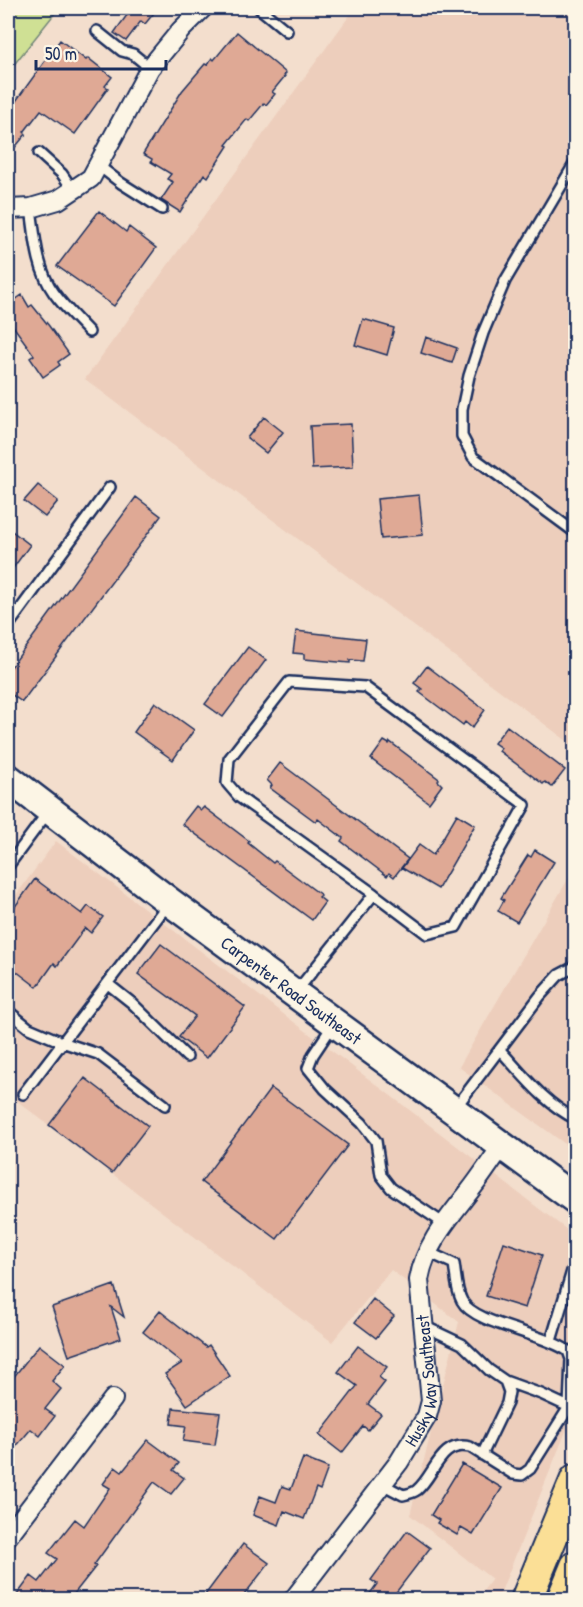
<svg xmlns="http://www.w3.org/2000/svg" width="583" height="1607" viewBox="0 0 583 1607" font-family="'Patrick Hand',sans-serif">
<rect width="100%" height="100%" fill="#f3decd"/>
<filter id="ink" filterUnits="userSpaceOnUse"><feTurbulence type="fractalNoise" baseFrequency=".0167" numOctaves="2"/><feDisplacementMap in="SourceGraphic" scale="12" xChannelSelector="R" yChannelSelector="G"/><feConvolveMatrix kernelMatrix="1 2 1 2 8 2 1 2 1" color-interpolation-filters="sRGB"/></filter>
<g filter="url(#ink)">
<!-- built -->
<path fill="#edcebc" d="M355 8H575V747L85 379Z
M56 841 575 1236V1409L498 1599H477L492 1579 410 1515 459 1322 391 1270 332 1342 8 1094V906Z
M575 867V1151L459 1067Z"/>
<!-- green -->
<path fill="#cfe094" stroke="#758879" stroke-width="1.5" d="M8 8H59L8 72Z"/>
<!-- building -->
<path fill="#dfa995" stroke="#1b2f5e" stroke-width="1.5" d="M125 8H158L145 24 141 21 126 41 114 33 130 11Z
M237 32 286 73 284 75 285 76 272 92 275 94 266 105 264 103 249 121 247 119 226 145 228 146 208 177 204 174 180 212 161 200 173 182 167 179 171 174 151 162 152 159 143 154 182 91 205 64 207 65 212 58 214 60Z
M60 40 86 60 88 58 112 77 105 86 108 88 75 134 41 110 24 132 26 134 8 156V112Z
M99 211 126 232 129 227 156 248 114 306 57 266Z
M22 295 29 307 32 305 49 326 69 354 58 362 60 365 43 377 30 358 34 355 8 319V305Z
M363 319 394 328 387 355 355 345Z
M426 337 457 348 452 363 421 353Z
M264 417 283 432 266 453 247 438Z
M351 424 353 467 312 469 310 426Z
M38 485 58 501 45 517 24 501Z
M419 495 423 535 381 539 377 499Z
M136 497 161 516 22 702 8 692V671Z
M8 528 30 545 8 575Z
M296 631 366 639 363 661 350 660V663L304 659V654L293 653Z
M248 647 266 660 223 717 205 704Z
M427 666 485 710 472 728 465 722 463 725 419 692 422 689 414 683Z
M155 702 194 730 173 760 134 732Z
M507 726 565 770 552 787 545 782 543 784 499 751 501 748 494 743Z
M384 741 389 744 390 742 439 779 438 781 442 785 429 803 371 759Z
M280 763 408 859 394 877 389 873 387 876 341 841 343 838 318 819 316 822 270 788 272 785 267 780Z
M196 806 201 810 204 807 249 841 248 843 273 863 275 861 321 895 319 897 325 902 312 920 182 824Z
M457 814 475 825 438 889 402 868 419 845 433 855Z
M535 850 554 862 517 922 498 911 504 900 501 898 528 855 531 857Z
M35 879 82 914 88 906 103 917 91 933 85 928 57 966 54 963 37 987 8 965V916Z
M161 944 245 1007 207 1058 179 1037 195 1016 138 974Z
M85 1078 148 1126 112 1173 49 1125Z
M271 1088 348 1145 277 1239 201 1182Z
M504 1242 542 1255 525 1308 486 1296Z
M114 1285 124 1317 111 1307 121 1338 69 1356 52 1307Z
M373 1299 394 1316 376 1338 355 1322Z
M160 1311 206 1347 209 1345 230 1376 187 1405 165 1374 182 1363 143 1332Z
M39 1345 65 1365 52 1381 61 1389 45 1409 55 1416 40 1436 31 1429 8 1456V1384Z
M358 1346 387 1367 379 1377 385 1382 368 1404 381 1414 368 1430 363 1426 342 1453 319 1435 357 1386 338 1372Z
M173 1408 220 1413 215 1445 183 1441 186 1426 171 1424Z
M148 1440 179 1463 173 1470 184 1478 171 1494 154 1482 94 1565 96 1566 70 1599H14L31 1576 39 1582 57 1559 48 1553 75 1519 84 1526 110 1488 103 1484 115 1467 122 1472Z
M303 1458 328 1468 320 1490 316 1488 304 1519 284 1511 279 1525 253 1515 260 1496 276 1502 282 1486 291 1489Z
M462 1464 502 1488 473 1535 461 1528 457 1535 437 1523 439 1520 431 1515Z
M407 1531 430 1548 391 1599H366L377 1584 371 1580Z
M243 1544 269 1563 241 1599H202Z"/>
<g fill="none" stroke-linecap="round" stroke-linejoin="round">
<!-- service casing -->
<g stroke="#1b2f5e" stroke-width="14">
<path id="service" d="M259 8 287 31
M97 31 122 51 133 54 150 68
M39 153 62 174 73 190
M576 161 505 281 483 333 469 376 462 409V436L473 457 576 533
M99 166 121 183 162 209
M31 208C35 237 37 270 54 293 64 307 77 319 89 332
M8 626 110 487
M8 866 48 812
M108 984 132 1003 187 1057
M296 992 374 894 427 934 456 927 525 805 365 687 289 682 229 759 227 783 239 797 374 894
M8 1011 29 1028 62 1042 98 1054 165 1105
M333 1025 313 1055 308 1068 325 1089 362 1123 376 1141 381 1175 391 1188 443 1223
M500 1050C523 1075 545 1104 576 1119
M23 1094 168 904
M456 1107 540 996 559 975 576 966
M428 1252 454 1264C456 1276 456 1290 462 1301 474 1324 543 1333 568 1351L571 1359 569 1407 576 1412
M424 1326 462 1344 489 1370 505 1381 509 1392 507 1403 482 1455
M551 1341 572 1271 576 1266
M382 1484 403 1495C408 1494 413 1493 417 1490 435 1475 440 1440 470 1447L513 1474 522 1475 530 1469 569 1407 541 1394 505 1381"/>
</g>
<!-- minor casing -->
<g stroke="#1b2f5e" stroke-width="22">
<g id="minor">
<path d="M8 209 31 208 58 200 91 178 150 68 181 30 203 8"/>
<path d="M8 1536 113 1399"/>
<path id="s1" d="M293 1600 399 1462 427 1416 431 1401 419 1280C425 1245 448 1219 469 1192 481 1177 491 1161 502 1146"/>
</g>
</g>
<!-- secondary casing -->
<g stroke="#1b2f5e" stroke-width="32">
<g id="secondary">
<path id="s2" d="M8 778 170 902 576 1200"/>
</g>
</g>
<!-- primary casing -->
<g stroke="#1b2f5e" stroke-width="34">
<path id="primary" d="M526 1600 576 1479
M562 1600 576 1566"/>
</g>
<!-- service -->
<use href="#service" stroke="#fcf5e5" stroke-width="9"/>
<!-- minor -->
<use href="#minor" stroke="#fcf5e5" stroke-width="18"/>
<!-- secondary -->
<use href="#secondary" stroke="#fcf5e5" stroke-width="27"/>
<!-- primary -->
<use href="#primary" stroke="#fbdf96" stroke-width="30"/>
</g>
</g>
<g text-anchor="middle" stroke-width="5" stroke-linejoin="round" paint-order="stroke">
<!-- street labels -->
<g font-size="18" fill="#1b2f5e" stroke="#fcf5e5">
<text dy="6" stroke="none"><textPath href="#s2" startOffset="354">Carpenter Road Southeast</textPath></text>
<text dy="6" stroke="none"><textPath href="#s1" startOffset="262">Husky Way Southeast</textPath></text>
</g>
</g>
<!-- margin -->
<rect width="583" height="1607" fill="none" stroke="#fcf5e5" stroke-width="30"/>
<rect x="15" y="15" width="553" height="1577" fill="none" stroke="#1b2f5e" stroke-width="2" filter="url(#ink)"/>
<!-- scale -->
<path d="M36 60v9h130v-9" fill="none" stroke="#1b2f5e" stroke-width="3"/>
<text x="45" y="60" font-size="18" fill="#1b2f5e" stroke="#fcf5e5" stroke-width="4.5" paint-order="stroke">50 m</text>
</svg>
